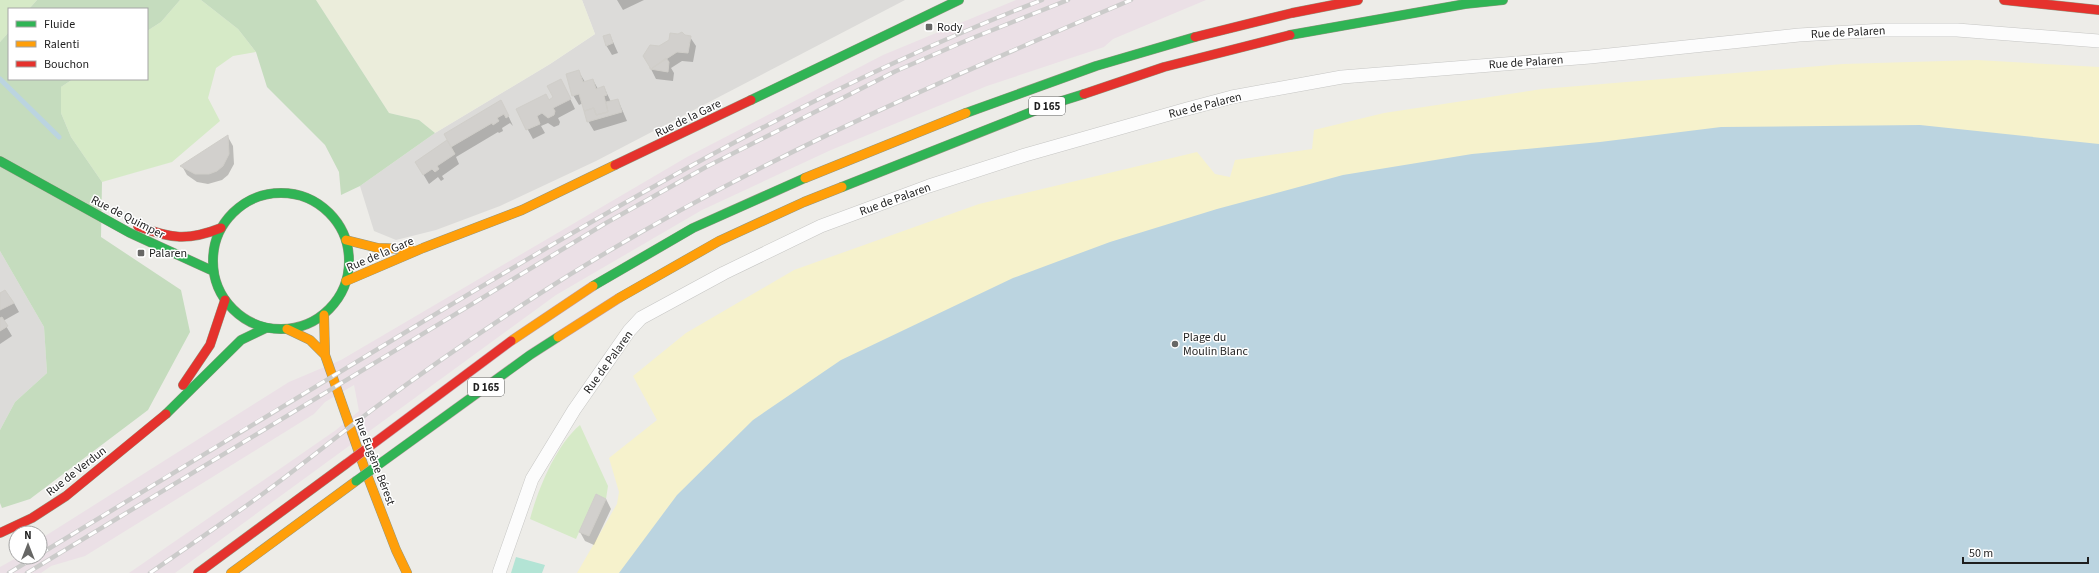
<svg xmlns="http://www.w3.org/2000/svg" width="2099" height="573" viewBox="0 0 2099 573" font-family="'Source Sans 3',sans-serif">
<rect width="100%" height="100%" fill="#edece8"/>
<!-- residential -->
<path fill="#dcdbd9" d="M582 0H905L596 161 500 206 436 230 396 240 374 231 360 186 435 133 550 64 595 34Z
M0 251 44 327 47 373 15 402 0 430Z"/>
<!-- industrial -->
<path fill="#ebe0e6" d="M1016 0H1206L1113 39 1104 47 987 86 831 150 702 210 556 295 175 573H129L336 430 359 411 354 385 325 402 314 414 85 556 51 566 41 573H0V567L18 557H40V540L42 538 289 382 341 360 687 157 883 55Z"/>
<!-- farmland -->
<path fill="#ebeddb" d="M316 0H582L595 34 550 64 435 133 419 120 389 113Z"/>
<!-- grass -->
<path fill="#d6eac7" d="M0 0H37L29 9H9V32L0 42Z
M180 0H201L238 29 256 52 233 56 216 68 208 98 220 121 172 162 102 182 71 137 61 113V87L73 79H147V31L161 22Z
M580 425 608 486 606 499 596 494 576 539 530 519C538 489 556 445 580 425Z"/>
<!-- forest -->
<path fill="#c5dcbe" d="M37 0H180L161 22 147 31V9H29Z
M201 0H316L389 113 419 120 435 133 360 186 341 195 339 172 325 145 267 87 256 52 238 29Z
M9 32V79H73L61 87V113L71 137 102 182 101 237 181 290 190 332 148 410 30 499 2 508 0 503V430L15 402 47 373 44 327 0 251V42Z"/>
<!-- sand -->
<path fill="#f6f2cc" d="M1977 60 2099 67V352L859 573H577L617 504 619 492 609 458 657 420 633 376 686 333 794 270 979 204 1197 152 1215 174 1230 177 1235 160 1312 149 1314 130 1384 113 1542 89 1843 64Z"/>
<!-- pitch -->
<path fill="#b3e4d5" d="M516 557 545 565 542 573H511Z"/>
<!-- water -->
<path fill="#bbd4e0" d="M1920 125 2099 144V573H619L677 495 753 420 841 360 1013 278 1110 242 1217 209 1343 175 1472 154 1600 142 1721 127Z"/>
<!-- shadow -->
<path fill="#0003" d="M617 0H644L623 10Z
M610 35 618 53 612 55 606 45Z
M684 36 690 37 696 46 693 62 682 61 671 68 674 73 673 81 656 79 651 69 659 47Z
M579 72 585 82 593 80 598 89 604 87 611 102 618 100 627 121 594 131 588 121 583 103 579 105 573 95Z
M566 90 575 109 558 118 560 122 559 125 554 127 548 123 541 126 545 133 533 139 517 110 549 101Z
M506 111 513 126 510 123 502 128 503 131 499 133 498 132 456 157 459 164 442 176 444 179 441 181 438 177 429 184 416 162 448 140Z
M228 137 233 146 234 164 228 175 222 180 208 184 197 182 187 175 182 166Z
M0 294 14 303 19 312 3 321 12 336 0 344Z
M606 499 611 509 594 545 585 541 580 532Z"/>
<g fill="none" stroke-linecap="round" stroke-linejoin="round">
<!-- stream -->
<path stroke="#bbd4e0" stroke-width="5" d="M0 79 59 137"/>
</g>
<!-- building -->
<path fill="#d2d0cd" stroke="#d0cec9" d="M682 32 685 35 691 36 688 53 677 52 651 69 643 56 650 45 659 46 669 40 670 33 678 34Z
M610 34 613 43 606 46 603 36Z
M666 58 669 62 668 72 650 69V67L651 69Z
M579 70 583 82 593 79 596 89 604 86 607 95 604 96 608 112 596 115 594 108 584 111 579 94 572 96 566 74Z
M561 79 571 99 553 108 555 111 554 115 548 118 542 113 537 116 540 124 526 130 516 109 546 94 549 100 553 97 547 86Z
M618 99 622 112 587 122 584 111 594 108 596 115 608 112 606 102Z
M501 100 509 116 506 118 504 114 497 118 499 121 493 125 492 123 451 147 444 134Z
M228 135 229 154 223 166 217 171 209 174H195L180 166Z
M447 140 455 154 437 166 439 169 435 172 432 169 423 175 415 162Z
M5 290 14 303 0 310V293Z
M2 317 8 326 0 331V318Z
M596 494 606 499 589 536 579 532Z"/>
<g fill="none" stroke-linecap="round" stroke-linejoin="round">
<!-- street casing -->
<g stroke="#c6c6c4" stroke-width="14">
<path id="street" d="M499 573 532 479 574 410 629 331 641 318 724 273 821 226 929 186 1025 155 1187 109 1232 97 1342 77 1590 57 1799 35 1884 30H1957L2099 41"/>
</g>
<!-- fast casing -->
<g stroke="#939780" stroke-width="10">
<path id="fast" d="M1290 35 1465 4 1503 0
M751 100 959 0
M966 113 1096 66 1195 37
M0 161 130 233 213 271
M842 187 1049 105 1084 94
M213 261a68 68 0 1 1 136 0a68 68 0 1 1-136 0Z
M593 286 693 228 805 178
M166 414 241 340 266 328"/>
</g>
<!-- slow casing -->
<g stroke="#939780" stroke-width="10">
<path id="slow" d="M805 178 966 113
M346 240 378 248 410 249
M346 281 423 248 522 210 615 165
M619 298 719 241 804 202 842 187
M324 315 325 355 364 467 396 550 407 573
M287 329 310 340 325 355
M231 573 356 481"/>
</g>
<!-- jam casing -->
<g stroke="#939780" stroke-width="10">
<path id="jam" d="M2004 0 2099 10
M1195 37 1292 13 1358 0
M1084 94 1164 67 1290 35
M615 165 751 100
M138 226C171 239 188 241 221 228
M183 385 210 345 225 300
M0 533 32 518 66 496 166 414
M198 573 346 464"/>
</g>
<!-- street -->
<use href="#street" stroke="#fcfcfc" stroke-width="13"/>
<!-- fast -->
<use href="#fast" stroke="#30b455" stroke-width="9"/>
<!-- slow -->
<use href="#slow" stroke="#ff9f0a" stroke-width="9"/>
<!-- jam -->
<use href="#jam" stroke="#e5322d" stroke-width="9"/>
<!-- rail casing -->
<g stroke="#cbcbca" stroke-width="4.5">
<path id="rail" d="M40 554C168 476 296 398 424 321 623 201 824 84 1042 0
M9 573 35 557
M27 573 606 223 706 167 896 71 970 39 1068 0
M150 573C190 545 232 517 272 487 307 461 341 433 376 407 428 368 482 331 536 296 723 175 928 86 1131 0"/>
</g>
<!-- rail -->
<use href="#rail" stroke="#fff" stroke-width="3" stroke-dasharray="9" stroke-linecap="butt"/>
<!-- fast-bridge casing -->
<g stroke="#c2a0a6" stroke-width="10" stroke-linecap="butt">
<path id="fast-bridge" d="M356 481 530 355 558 337"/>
</g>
<!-- slow-bridge casing -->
<g stroke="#c2a0a6" stroke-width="10" stroke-linecap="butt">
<path id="slow-bridge" d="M558 337 619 298
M511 341 593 286"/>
</g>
<!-- jam-bridge casing -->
<g stroke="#c2a0a6" stroke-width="10" stroke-linecap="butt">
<path id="jam-bridge" d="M346 464 511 341"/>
</g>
<!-- fast-bridge -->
<use href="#fast-bridge" stroke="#30b455" stroke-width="9"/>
<!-- slow-bridge -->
<use href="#slow-bridge" stroke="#ff9f0a" stroke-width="9"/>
<!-- jam-bridge -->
<use href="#jam-bridge" stroke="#e5322d" stroke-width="9"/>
</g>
<!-- markers -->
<g fill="#676765" stroke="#fff" stroke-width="1.5">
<rect x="925" y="23" width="8" height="8" rx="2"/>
<rect x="137" y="249" width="8" height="8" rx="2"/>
<circle cx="1175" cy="344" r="4"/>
</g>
<g text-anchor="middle" stroke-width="3" stroke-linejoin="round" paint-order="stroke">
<!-- shield labels -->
<g fill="#fff" stroke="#626262" stroke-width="1">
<rect x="1029" y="97" width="36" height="18" rx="3"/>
<rect x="468" y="378" width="36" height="18" rx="3"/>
</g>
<g font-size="11" font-weight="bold" fill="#1f1f1f">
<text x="1047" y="110">D 165</text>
<text x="486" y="391">D 165</text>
</g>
<!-- poi labels -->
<g font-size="12" fill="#1f1f1f" stroke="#fff" text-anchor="start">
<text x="937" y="31">Rody</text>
<text x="149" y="257">Palaren</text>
<text x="1183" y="341">Plage du<tspan x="1183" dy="14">Moulin Blanc</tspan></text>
</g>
<!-- street labels -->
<g font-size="12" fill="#1f1f1f" stroke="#fff">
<text transform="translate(1848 32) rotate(-3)" y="4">Rue de Palaren</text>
<text transform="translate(1526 62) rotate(-4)" y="4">Rue de Palaren</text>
<text transform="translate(1205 105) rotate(-14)" y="4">Rue de Palaren</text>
<text transform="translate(688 118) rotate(-26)" y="4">Rue de la Gare</text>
<text transform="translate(895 199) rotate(-20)" y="4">Rue de Palaren</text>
<text transform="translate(128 217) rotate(27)" y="4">Rue de Quimper</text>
<text transform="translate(380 254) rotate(-23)" y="4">Rue de la Gare</text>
<text transform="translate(608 362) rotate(-54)" y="4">Rue de Palaren</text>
<text transform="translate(375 461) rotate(69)" y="4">Rue Eugène Bérest</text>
<text transform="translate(76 471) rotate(-38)" y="4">Rue de Verdun</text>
</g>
</g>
<!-- legend -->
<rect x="8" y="8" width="140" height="72" fill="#ffffff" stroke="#a5a5a5"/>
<rect x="16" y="21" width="20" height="6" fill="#30b455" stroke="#a5a5a5"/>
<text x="44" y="28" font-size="12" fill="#1f1f1f">Fluide</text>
<rect x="16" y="41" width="20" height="6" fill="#ff9f0a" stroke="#a5a5a5"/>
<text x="44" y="48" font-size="12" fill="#1f1f1f">Ralenti</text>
<rect x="16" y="61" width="20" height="6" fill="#e5322d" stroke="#a5a5a5"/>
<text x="44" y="68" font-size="12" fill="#1f1f1f">Bouchon</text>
<!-- north arrow -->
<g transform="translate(28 545)"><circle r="19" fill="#ffffff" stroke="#a5a5a5"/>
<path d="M0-3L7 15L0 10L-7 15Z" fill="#676765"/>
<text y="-6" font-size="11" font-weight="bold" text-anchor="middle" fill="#1f1f1f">N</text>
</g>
<!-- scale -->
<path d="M1963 557v6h125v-6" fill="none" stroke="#1f1f1f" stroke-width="2"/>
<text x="1969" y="557" font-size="12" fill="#1f1f1f" stroke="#ffffff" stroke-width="3" paint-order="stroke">50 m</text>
</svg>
